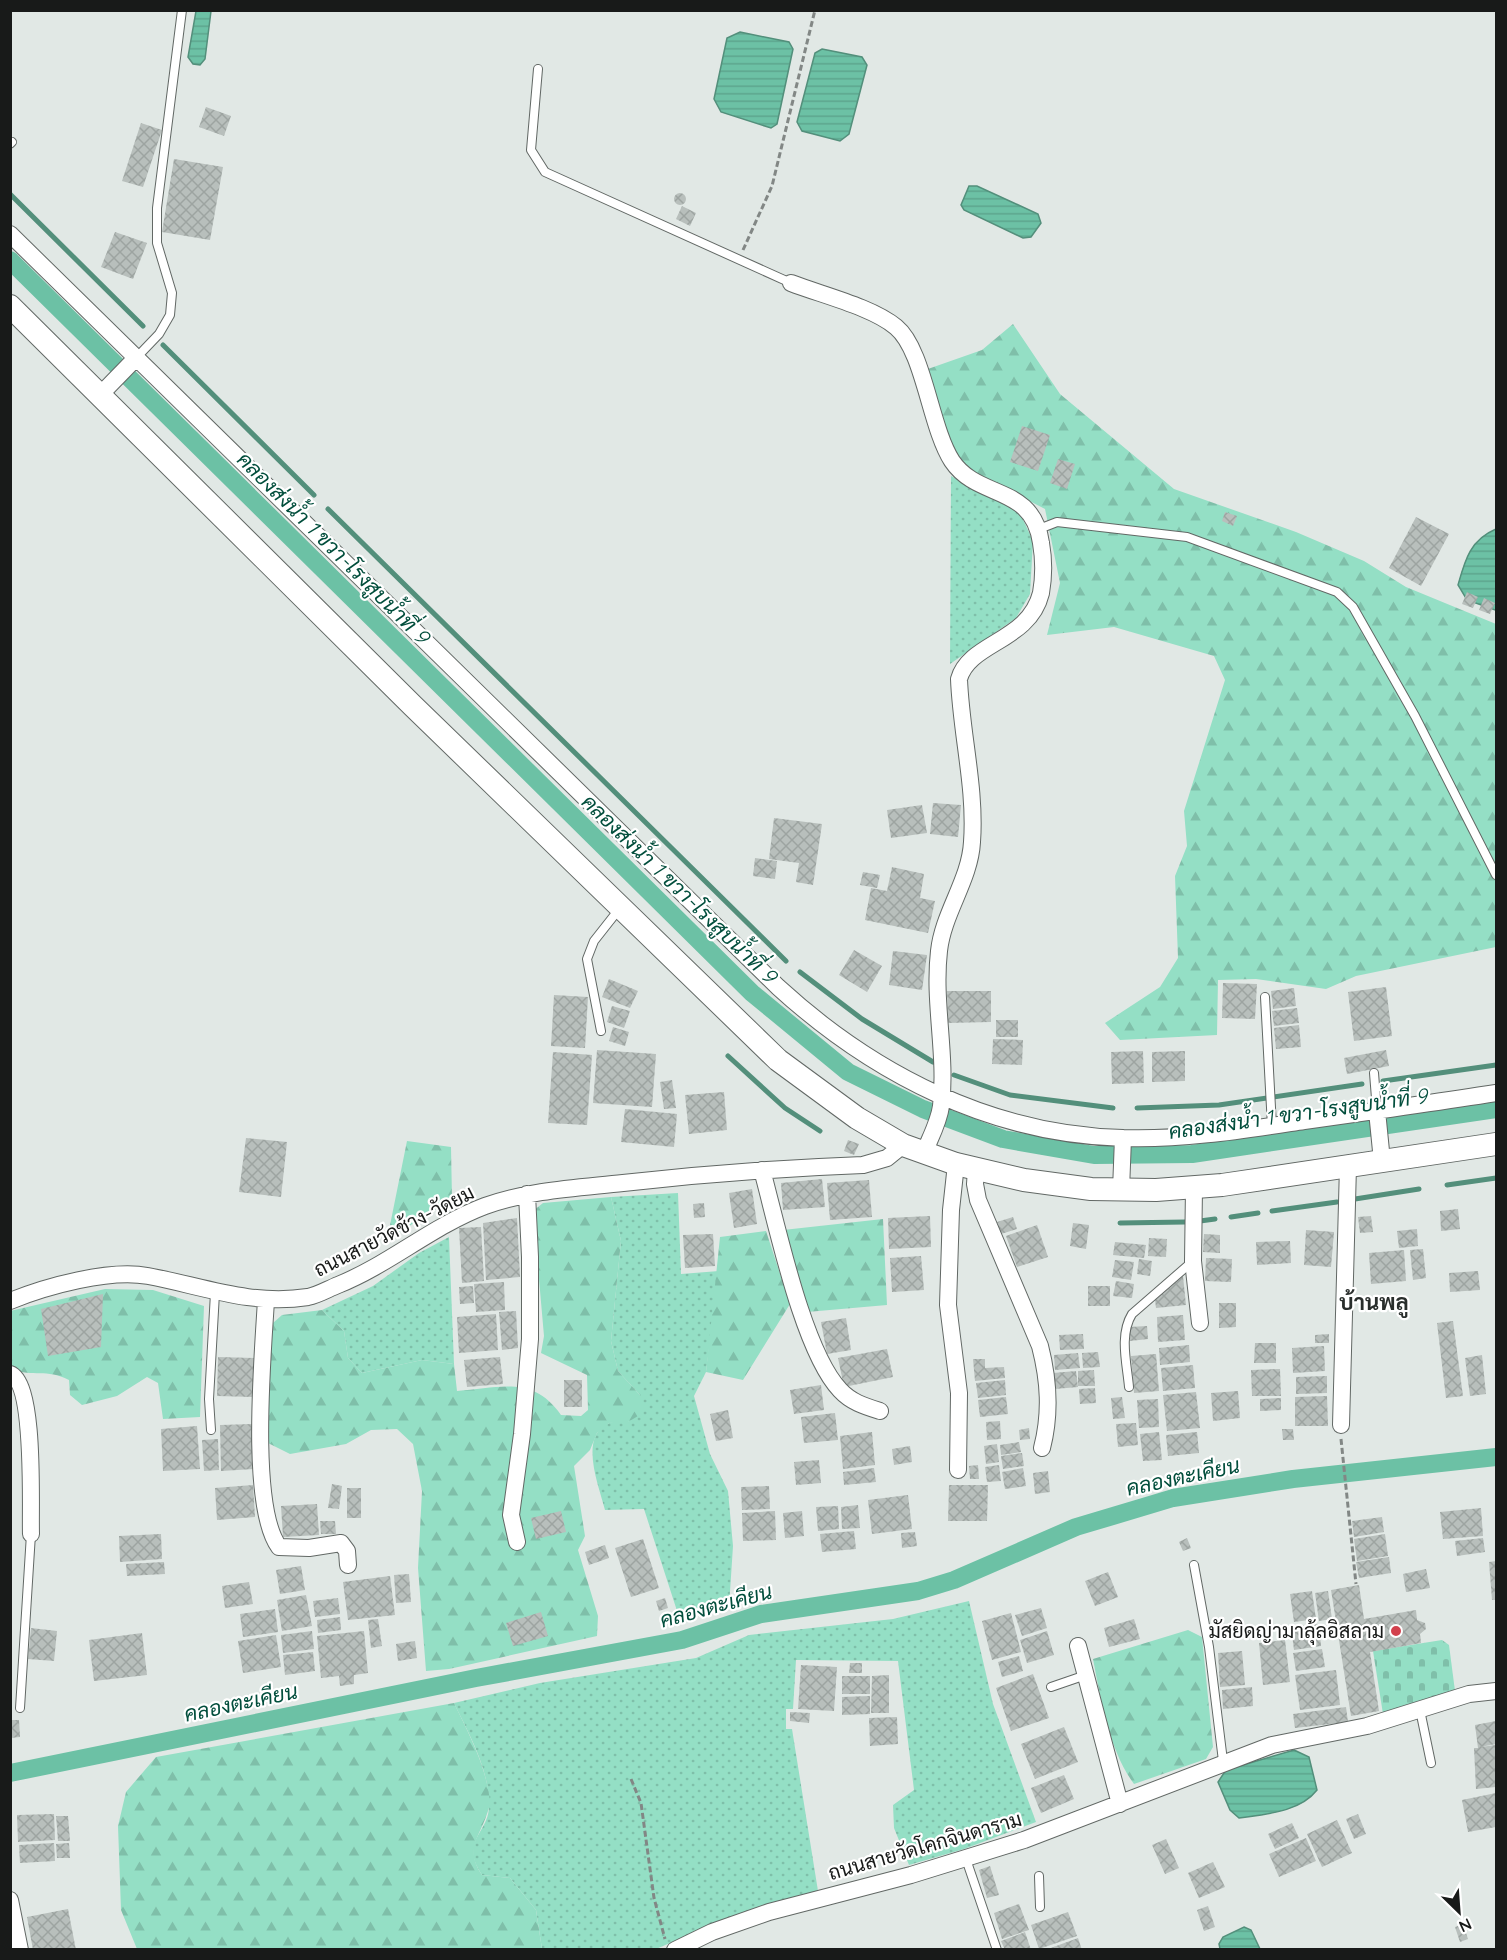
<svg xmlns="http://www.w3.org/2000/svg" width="1507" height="1960" viewBox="0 0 1507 1960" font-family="Quicksand,Sarabun,sans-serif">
<defs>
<pattern id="grass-dots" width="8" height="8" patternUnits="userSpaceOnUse" patternTransform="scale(1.5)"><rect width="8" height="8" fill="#94dfc5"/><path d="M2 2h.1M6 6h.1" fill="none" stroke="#7fbfa9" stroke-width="1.8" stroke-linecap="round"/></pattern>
<pattern id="forest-firs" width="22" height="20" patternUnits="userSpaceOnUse" patternTransform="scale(1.5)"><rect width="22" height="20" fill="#94dfc5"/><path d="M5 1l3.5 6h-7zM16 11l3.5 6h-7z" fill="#7fbfa9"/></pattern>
<pattern id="cemetery-stones" width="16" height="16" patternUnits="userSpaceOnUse" patternTransform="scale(1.5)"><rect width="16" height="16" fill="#94dfc5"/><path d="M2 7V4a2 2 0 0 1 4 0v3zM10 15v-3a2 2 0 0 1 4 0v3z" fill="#7fbfa9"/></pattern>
<pattern id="water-rules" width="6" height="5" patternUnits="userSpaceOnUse" patternTransform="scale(1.5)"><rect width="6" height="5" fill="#6cc1a5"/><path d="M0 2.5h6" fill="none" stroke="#5da58d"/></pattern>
<pattern id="building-cross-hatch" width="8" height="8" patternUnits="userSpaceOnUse" patternTransform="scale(1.5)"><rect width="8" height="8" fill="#b8bfbc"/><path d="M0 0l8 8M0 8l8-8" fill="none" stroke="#9da4a1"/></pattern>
</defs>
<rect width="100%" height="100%" fill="#e1e8e5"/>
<!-- grass -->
<path fill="url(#grass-dots)" d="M951 476 1020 513 1033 541 1030 594 1016 618 950 664Z
M678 1193 681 1274 719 1271 706 1372 694 1396 710 1454 728 1491 733 1546 729 1607 679 1617 644 1509 605 1510C599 1486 578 1436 609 1423 614 1421 622 1422 628 1422L640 1395 618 1371 611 1341 621 1241 611 1197Z
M449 1237 454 1364 422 1360 362 1373 348 1358 344 1331 322 1310 373 1286 419 1253Z
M969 1601 993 1704 1036 1822 964 1849 909 1865 894 1828 893 1805 914 1790 898 1661 796 1660 793 1709H786V1729H792L818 1891 719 1922 656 1949H542L536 1910 510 1878 482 1875C459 1841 488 1834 489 1807 490 1771 469 1734 454 1703L540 1683 696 1658 749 1635 893 1619Z"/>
<!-- forest -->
<path fill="url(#forest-firs)" d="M1013 324 1060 394 1174 489 1296 532 1364 561 1406 587 1496 624V947L1356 976 1326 989 1256 979 1218 980 1217 1035 1120 1040 1105 1023 1160 987 1178 958 1175 876 1187 846 1184 811 1225 680 1214 656 1114 627 1047 635 1060 583 1045 509 966 468 948 442 925 370 982 350Z
M407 1141 451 1147 452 1199 387 1240Z
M611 1197 621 1241 611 1341 618 1371 640 1395 643 1413 628 1422 609 1423 597 1433 590 1450 574 1466 585 1536 578 1550 598 1616 597 1636 449 1669 426 1671 418 1568 422 1491 413 1444 397 1429 371 1430 346 1444 290 1454 268 1443 266 1405 273 1323 282 1315 322 1310 344 1331 348 1358 362 1373 422 1360 454 1364 457 1391C500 1388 533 1375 561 1415L581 1416 588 1410 587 1375 541 1353 544 1336 533 1211 543 1203Z
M883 1219 887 1305 807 1312 783 1230Z
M766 1231 790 1304 743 1380 706 1372 720 1237Z
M105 1289 153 1290 204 1306 200 1417 163 1419 158 1383 147 1377 117 1396 82 1405 70 1395 69 1380C46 1368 34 1378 11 1369L10 1311Z
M1188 1630 1202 1637 1213 1747 1206 1759 1134 1784C1109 1750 1101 1700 1093 1659Z
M454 1703C466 1728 481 1756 487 1784 489 1791 491 1804 488 1811 480 1837 464 1848 482 1875L510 1878 536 1910 542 1949H137L121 1910 118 1826 126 1792 156 1757Z"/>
<!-- cemetery -->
<path fill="url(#cemetery-stones)" d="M1442 1640 1449 1645 1455 1691 1383 1714 1373 1651Z"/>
<!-- water -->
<path fill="url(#water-rules)" stroke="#538f7b" stroke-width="1.5" d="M196 11H211L205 59 200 65 193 64 188 57Z
M740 32 789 42 793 49 777 124 771 128 721 112 714 99 727 38Z
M822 49 862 57 867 65 849 134 840 141 802 131 797 122 815 53Z
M969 186H977L1038 214 1041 223 1031 237 1023 238 964 210 961 205Z
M1496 529V609L1495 610 1467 600 1458 585C1465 560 1470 540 1496 529Z
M1294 1750 1309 1757 1317 1790C1300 1812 1266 1814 1239 1818L1230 1810 1218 1782 1226 1770Z
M1244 1927 1251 1930 1260 1949H1220L1219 1944 1223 1937Z"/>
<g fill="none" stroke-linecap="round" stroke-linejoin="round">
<!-- stream -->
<path stroke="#538f7b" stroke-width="5" d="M10 194 143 326
M163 345 314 495
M328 509 786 961
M800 972 862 1019 933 1062
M728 1056 785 1108 820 1131
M954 1075 1010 1095 1113 1108
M1383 1081 1496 1065
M1137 1108 1219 1105 1362 1084
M1447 1185 1496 1178
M1355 1199 1419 1189
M1272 1211 1337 1202
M1231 1217 1258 1213
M1200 1221 1215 1219
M1120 1223 1185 1222"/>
<!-- canal -->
<path stroke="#6cc1a5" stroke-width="18" d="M10 260 752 993 848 1072 923 1109 1003 1139 1094 1155 1192 1154 1496 1109
M10 1773 476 1678 682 1640 761 1614 918 1591 954 1580 1076 1527 1173 1498 1293 1479 1496 1457"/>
</g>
<!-- building -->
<path fill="url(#building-cross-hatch)" d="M206 107 231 116 224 136 199 127Z
M141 123 162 130 143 187 122 181Z
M174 159 223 167 210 240 162 232Z
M674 199a6 6 0 1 1 12 0a6 6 0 1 1-12 0Z
M682 206 696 213 690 226 676 219Z
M115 232 147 243 133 279 101 267Z
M1022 426 1050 435 1038 471 1010 462Z
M1058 459 1075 464 1067 489 1050 483Z
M1225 512 1237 516 1233 526 1222 521Z
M1416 517 1449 534 1421 586 1389 568Z
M1467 592 1478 597 1473 608 1462 604Z
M1484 598 1495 603 1490 614 1479 610Z
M933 803 961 805 958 837 930 834Z
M922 805 927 833 891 838 887 810Z
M774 818 822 824 813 885 796 882 799 863 769 859Z
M755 858 777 861 775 879 753 876Z
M892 867 924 874 920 898 935 901 928 933 865 920 871 888 887 891Z
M863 872 880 875 877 888 860 885Z
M854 950 882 966 867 992 839 975Z
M893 951 927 955 922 990 889 985Z
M609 979 638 991 630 1008 602 997Z
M1223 983 1257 984 1255 1019 1222 1018Z
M1386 987 1392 1036 1354 1041 1348 992Z
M1294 988 1296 1006 1273 1009 1271 991Z
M947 991H991V1022L948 1023Z
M554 995 588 997 585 1048 551 1046Z
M612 1006 630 1011 624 1028 607 1022Z
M1297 1008 1299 1023 1274 1026 1272 1011Z
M996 1020H1018V1037H996Z
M1299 1025 1301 1047 1276 1049 1274 1028Z
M613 1027 629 1032 625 1046 609 1041Z
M993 1039 1023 1040 1022 1065 992 1064Z
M597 1050 656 1054 652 1107 593 1103Z
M1386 1050 1389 1066 1347 1074 1344 1058Z
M1143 1051 1144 1083 1112 1084 1111 1052Z
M1185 1051V1081L1152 1082V1052Z
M553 1052 592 1055 587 1125 548 1123Z
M672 1080 676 1108 664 1109 660 1082Z
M724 1092 727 1130 689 1134 685 1095Z
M625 1109 677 1114 674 1147 621 1142Z
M246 1138 287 1142 281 1197 239 1192Z
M848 1140 859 1144 854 1155 844 1151Z
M822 1179 825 1207 783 1210 781 1183Z
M869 1180 872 1217 830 1220 827 1183Z
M752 1189 757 1224 734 1228 729 1193Z
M704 1203 705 1217 694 1218 693 1204Z
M1458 1209 1460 1229 1441 1231 1440 1211Z
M930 1216 931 1247 889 1249 888 1218Z
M1371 1216 1373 1232 1360 1233 1358 1217Z
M1013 1217 1017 1229 1001 1234 997 1222Z
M517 1218 520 1277 486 1280 483 1223Z
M1073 1223 1089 1225 1086 1249 1070 1246Z
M1037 1225 1048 1257 1017 1267 1006 1236Z
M481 1227 484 1281 462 1283 459 1228Z
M1417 1229 1418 1246 1399 1248 1397 1231Z
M1306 1230 1334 1232 1331 1267 1304 1265Z
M713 1234 715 1266 685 1268 683 1235Z
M1204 1234 1220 1235V1253L1203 1252Z
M1149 1238 1167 1239 1166 1257 1148 1256Z
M1290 1241 1291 1263 1257 1265 1256 1242Z
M1115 1242 1146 1245 1144 1258 1113 1255Z
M1423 1249 1426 1278 1413 1280 1410 1250Z
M1404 1250 1406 1281 1371 1284 1369 1253Z
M921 1256 924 1290 892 1292 890 1258Z
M1206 1258 1232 1259 1231 1282 1205 1281Z
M1139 1259 1152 1261 1150 1276 1137 1274Z
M1115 1260 1134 1262 1131 1280 1112 1277Z
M1478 1271 1480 1290 1450 1292 1449 1273Z
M1183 1276 1186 1305 1156 1308 1155 1300Z
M1116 1281 1134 1284 1132 1298 1113 1296Z
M504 1282 505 1310 476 1312 474 1284Z
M473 1286 474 1303 460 1304 459 1287Z
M1088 1286H1110V1306H1088Z
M103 1294 101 1347 48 1356 41 1309Z
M1219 1303H1236V1327L1219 1328Z
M516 1311 518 1348 502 1350 499 1312Z
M496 1314 498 1350 459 1353 457 1317Z
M1183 1315 1185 1340 1158 1342 1157 1317Z
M846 1318 851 1350 827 1354 821 1322Z
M1453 1321 1463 1396 1446 1398 1437 1323Z
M1147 1326 1148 1339 1130 1341 1129 1327Z
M1083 1334 1084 1349 1060 1350 1059 1335Z
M1329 1334V1343H1315V1335Z
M1255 1343H1276V1363H1254Z
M1189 1345 1190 1362 1160 1365 1159 1348Z
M1324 1346 1325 1371 1293 1373 1292 1348Z
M887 1349 893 1377 844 1387 838 1358Z
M1098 1352 1100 1367 1083 1368 1082 1353Z
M1078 1353 1080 1368 1055 1370 1054 1355Z
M1156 1354 1159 1391 1134 1393 1131 1356Z
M1482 1355 1486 1394 1470 1396 1465 1358Z
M218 1357 254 1358 253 1397 217 1396Z
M500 1357 503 1384 467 1387 464 1360Z
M973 1359H985V1368L1004 1367 1005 1378 975 1381Z
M1193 1365 1195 1388 1163 1391 1161 1368Z
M1280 1369 1281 1396H1252L1251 1370Z
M1094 1370 1095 1386H1078V1371Z
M1076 1371 1078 1387 1055 1389 1053 1373Z
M1327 1376V1393L1296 1394V1377Z
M564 1380H582V1407H564Z
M1005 1380 1006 1395 978 1398 976 1383Z
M821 1385 824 1410 794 1414 790 1390Z
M1095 1388 1096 1403 1080 1404 1079 1389Z
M1238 1391 1240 1418 1213 1421 1211 1393Z
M1196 1392 1200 1428 1167 1431 1163 1395Z
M1327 1396 1328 1426H1295V1397Z
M1006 1397 1008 1414 980 1417 978 1400Z
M1122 1397 1125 1418 1113 1419 1111 1398Z
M1281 1398V1410L1260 1411V1399Z
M1158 1399 1159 1427 1139 1428 1137 1400Z
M728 1410 733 1438 716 1441 710 1414Z
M835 1413 838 1440 804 1443 801 1417Z
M1000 1421 1001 1439 987 1440 986 1422Z
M1136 1423 1138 1445 1118 1447 1116 1424Z
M252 1424 254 1469 221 1471 220 1425Z
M197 1426 200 1469 163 1471 161 1429Z
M1029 1428 1030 1439 1020 1440 1019 1430Z
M1282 1429H1293L1294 1440H1283Z
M872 1432 875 1465 843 1469 840 1436Z
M1159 1432 1162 1460 1143 1461 1140 1434Z
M1197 1432 1199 1453 1168 1456 1166 1435Z
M218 1439 219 1470 204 1471 202 1440Z
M1019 1442 1021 1452 1001 1455 1000 1445Z
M997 1444 999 1462 986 1464 984 1446Z
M910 1446 912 1462 894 1465 892 1449Z
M1022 1453 1024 1466 1003 1469 1001 1456Z
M819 1460 821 1483 796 1485 794 1462Z
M978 1465 979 1479H970L969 1466Z
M999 1465 1001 1481 987 1482 985 1467Z
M874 1468 876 1482 844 1485 843 1472Z
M1023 1468 1026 1486 1005 1489 1002 1472Z
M1048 1471 1050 1492 1035 1494 1033 1473Z
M332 1484 342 1486 339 1509 328 1508Z
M253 1485 255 1517 217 1520 215 1488Z
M949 1485H988L987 1521H948Z
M769 1486 770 1509 742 1510 741 1487Z
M347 1488H361V1518H347Z
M908 1495 912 1529 872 1534 868 1500Z
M317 1504 319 1535 283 1537 281 1506Z
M858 1505 860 1528 842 1529 841 1507Z
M838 1506 839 1529 818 1531 816 1507Z
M1481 1508 1483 1536 1443 1539 1440 1512Z
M561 1511 566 1532 536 1539 531 1518Z
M775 1511 776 1540 743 1541 742 1513Z
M802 1511 804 1536 785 1538 783 1513Z
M1382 1517 1384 1532 1354 1537 1352 1521Z
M320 1521H335L336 1534H321Z
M854 1531 856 1549 822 1552 820 1534Z
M915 1532 917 1546 902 1548 901 1533Z
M161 1534 162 1559 120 1562 119 1536Z
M1385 1534 1388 1556 1357 1561 1354 1539Z
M1187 1538 1191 1548 1183 1551 1179 1542Z
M1483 1538 1485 1552 1457 1556 1455 1541Z
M643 1539 659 1588 631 1597 615 1548Z
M605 1545 609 1558 589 1565 585 1552Z
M1389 1557 1391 1573 1359 1578 1356 1562Z
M1496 1561V1600H1492L1489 1562Z
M164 1562 165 1574 127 1576 126 1564Z
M301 1566 305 1590 280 1594 276 1570Z
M1426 1569 1430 1588 1406 1592 1403 1574Z
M1108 1572 1118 1597 1095 1606 1085 1581Z
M409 1574 411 1602 396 1603 394 1575Z
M390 1576 395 1615 348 1620 343 1582Z
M249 1582 253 1604 225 1608 222 1586Z
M1359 1585 1364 1619 1416 1610 1417 1620 1425 1623 1426 1629 1420 1634 1421 1643 1370 1652 1379 1711 1351 1716 1331 1590Z
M1312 1591 1316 1619 1294 1622 1290 1594Z
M1328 1591 1332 1619 1319 1621 1315 1593Z
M306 1595 312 1626 282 1631 277 1600Z
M338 1598 340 1614 315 1617 313 1601Z
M665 1598 668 1608 659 1611 656 1601Z
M1041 1608 1047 1628 1022 1636 1015 1615Z
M275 1609 278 1632 243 1637 240 1614Z
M541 1612 548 1636 513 1646 506 1623Z
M1011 1613 1021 1652 992 1660 982 1621Z
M340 1617 341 1630 318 1633 317 1620Z
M378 1619 382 1646 371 1648 368 1620Z
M1134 1619 1140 1639 1109 1647 1104 1628Z
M1319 1624 1321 1646 1294 1650 1291 1627Z
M31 1628 57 1631 54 1661 28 1659Z
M312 1631 314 1649 283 1653 281 1635Z
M364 1631 368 1673 354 1675V1684L340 1686 339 1676 321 1678 317 1636Z
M1047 1631 1054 1655 1027 1663 1020 1640Z
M142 1633 147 1675 94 1681 89 1640Z
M276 1635 281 1667 243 1673 238 1641Z
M1285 1640 1290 1682 1263 1685 1259 1643Z
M415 1641 417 1658 398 1661 396 1644Z
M1322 1649 1325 1667 1296 1671 1293 1653Z
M1242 1651 1245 1685 1220 1687 1218 1653Z
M313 1652 315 1671 285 1675 283 1655Z
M1019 1656 1023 1671 1002 1677 998 1662Z
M850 1663H862V1673H849Z
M801 1665 837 1667 834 1711 798 1709Z
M1336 1670 1340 1705 1300 1710 1295 1675Z
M1033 1674 1049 1718 1011 1731 996 1688Z
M889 1675V1713H871L872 1676Z
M842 1676H870V1694H842Z
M1252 1687 1253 1706 1223 1709 1222 1690Z
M870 1696V1714L842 1715V1697Z
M1346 1707 1348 1722 1295 1728 1293 1714Z
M790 1712 810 1713 809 1723 790 1721Z
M897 1717 898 1744 870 1746 869 1718Z
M10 1720H19L20 1737 11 1738Z
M1496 1721V1744L1480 1747 1496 1745V1787L1476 1789 1474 1748H1478L1475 1725Z
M1064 1727 1078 1762 1035 1779 1021 1744Z
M1064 1775 1074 1799 1041 1813 1031 1788Z
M1496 1793V1827L1468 1832 1462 1800Z
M54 1814 55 1840 18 1842 17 1815Z
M1358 1814 1366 1834 1354 1839 1346 1819Z
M56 1816H68L70 1841H58Z
M1337 1820 1352 1853 1322 1867 1307 1834Z
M1292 1823 1299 1838 1275 1849 1268 1834Z
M1306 1838 1316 1861 1279 1877 1269 1854Z
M1166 1839 1179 1868 1165 1874 1152 1845Z
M54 1843 55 1861 20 1863 19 1845Z
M69 1843 70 1858H57L56 1844Z
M1213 1862 1225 1887 1199 1898 1188 1873Z
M990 1866 999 1895 987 1898 979 1870Z
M1019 1904 1029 1930 1002 1939 994 1913Z
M1208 1906 1215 1927 1204 1931 1197 1910Z
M68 1909 76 1950H33L27 1917Z
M1068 1912 1077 1936 1039 1949 1031 1925Z
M1463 1924 1468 1939 1460 1942 1455 1927Z
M1025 1932 1031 1950H1005L1001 1941Z
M1078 1938 1082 1950H1048V1949Z"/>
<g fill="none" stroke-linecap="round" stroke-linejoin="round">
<!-- lane casing -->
<g stroke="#626865" stroke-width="10">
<path id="lane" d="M538 69 531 150 545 172 791 283
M10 144 12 142
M136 358 159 334 170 315 172 293 157 243V208L182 10
M1039 529 1057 522 1187 537 1337 592 1353 607 1415 716 1496 875
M1265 997 1272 1126
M601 1031 587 959 594 941 620 908
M1374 1073 1377 1111
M1129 1387C1127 1364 1119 1335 1132 1314L1193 1261
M211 1430 209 1399 215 1293
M1194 1565 1209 1647 1223 1761
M1051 1687 1086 1675
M20 1708 31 1534
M1420 1710 1431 1763
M966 1859 997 1950
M1039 1876 1040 1907"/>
</g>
<!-- street casing -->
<g stroke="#626865" stroke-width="18">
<path id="street" d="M10 234 778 987C873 1074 992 1135 1123 1138 1184 1140 1244 1130 1304 1121 1368 1112 1432 1103 1496 1093
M791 283C822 295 872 307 896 327 924 350 930 427 952 461 978 500 1033 484 1041 543 1044 560 1044 576 1041 593 1029 642 969 642 959 679 961 733 976 788 972 842 970 880 943 913 939 951 933 1003 947 1054 941 1106 939 1122 930 1138 924 1153
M100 395 136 358
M1377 1111 1382 1161
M956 1164 951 1210 948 1305 959 1393 958 1470
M976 1169 975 1184 978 1200 1040 1346C1049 1381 1051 1413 1042 1448
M762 1170C777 1225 803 1351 840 1390 851 1402 864 1406 880 1411
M1194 1188 1193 1261 1200 1323
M1121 1190 1123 1138
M266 1300C263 1353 249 1506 279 1547L309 1548 341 1543 347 1551 348 1565
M10 1301C47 1286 109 1269 148 1276 202 1286 251 1306 308 1297 318 1295 328 1289 338 1285 390 1264 432 1226 485 1206 530 1190 577 1188 623 1183 703 1174 783 1168 863 1165L887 1158 903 1145
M10 1374C36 1384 30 1507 31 1534
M1341 1425 1348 1166
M517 1542 511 1515 522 1434 530 1339V1257L527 1194
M1078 1646 1120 1804
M10 1900 20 1950
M675 1950 712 1932 769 1912 911 1875 1024 1840 1272 1745 1367 1726 1469 1694 1496 1691"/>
</g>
<!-- secondary casing -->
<g stroke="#626865" stroke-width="24">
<path id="secondary" d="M10 306 413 706 778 1060 857 1118 903 1145 956 1164 1024 1180 1091 1189 1156 1190 1222 1185 1496 1144"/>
</g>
<!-- path -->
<path stroke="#828785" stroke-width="3" stroke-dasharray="6 3" stroke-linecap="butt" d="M743 250 772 186 815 10
M1341 1439 1356 1584
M631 1779 641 1803 654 1898 665 1939"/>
<!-- lane -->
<use href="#lane" stroke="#fff" stroke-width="8"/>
<!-- street -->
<use href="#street" stroke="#fff" stroke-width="16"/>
<!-- secondary -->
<use href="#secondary" stroke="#fff" stroke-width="22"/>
</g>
<!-- markers -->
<circle fill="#d2414d" stroke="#fff" stroke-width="2" cx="1396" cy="1631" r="6"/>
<g text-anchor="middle" stroke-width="4.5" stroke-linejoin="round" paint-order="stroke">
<!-- street labels -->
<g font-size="20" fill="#181a19" stroke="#fff">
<text transform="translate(394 1231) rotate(-27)" y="7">ถนนสายวัดช้าง-วัดยม</text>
<text transform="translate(925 1846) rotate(-16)" y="7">ถนนสายวัดโคกจินดาราม</text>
</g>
<!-- poi labels -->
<g font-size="20" fill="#181a19" stroke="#fff" text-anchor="end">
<text x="1384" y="1638">มัสยิดญ่ามาลุ้ลอิสลาม</text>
</g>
<!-- water labels -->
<g font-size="21" font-style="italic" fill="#024e3c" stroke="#fff">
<text transform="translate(333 548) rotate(45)" y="7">คลองส่งน้ำ 1 ขวา-โรงสูบน้ำที่ 9</text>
<text transform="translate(679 889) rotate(44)" y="7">คลองส่งน้ำ 1 ขวา-โรงสูบน้ำที่ 9</text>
<text transform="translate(1298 1114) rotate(-8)" y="7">คลองส่งน้ำ 1 ขวา-โรงสูบน้ำที่ 9</text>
<text transform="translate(1183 1477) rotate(-12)" y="7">คลองตะเคียน</text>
<text transform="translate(716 1606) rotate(-15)" y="7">คลองตะเคียน</text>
<text transform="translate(241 1703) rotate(-12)" y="7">คลองตะเคียน</text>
</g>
<!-- quarter labels -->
<g font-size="22" font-weight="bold" fill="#292e2c" stroke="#fff">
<text x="1374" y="1310">บ้านพลู</text>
</g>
</g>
<!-- border -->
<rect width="1507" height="1960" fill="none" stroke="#181a19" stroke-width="24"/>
<!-- north arrow -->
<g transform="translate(1459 1912) rotate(155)" stroke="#ffffff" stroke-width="4.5" paint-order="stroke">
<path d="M0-4.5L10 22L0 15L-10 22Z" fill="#181a19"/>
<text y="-9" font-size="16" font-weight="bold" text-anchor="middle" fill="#181a19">N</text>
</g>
</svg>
